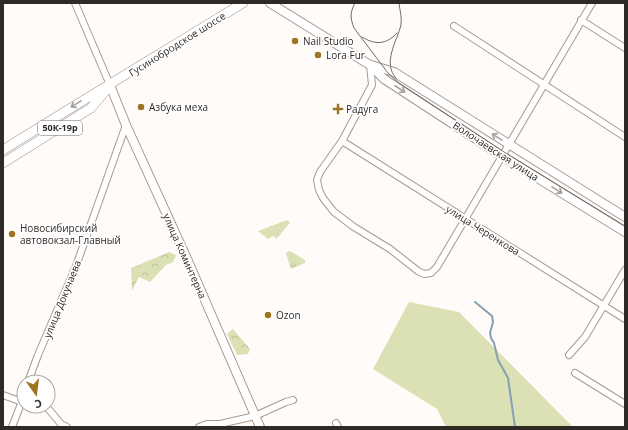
<svg xmlns="http://www.w3.org/2000/svg" width="628" height="430" viewBox="0 0 628 430" font-family="'Open Sans',sans-serif">
<defs>
<pattern id="forest-crowns" width="20" height="18" patternUnits="userSpaceOnUse"><rect width="20" height="18" fill="#dbe1b5"/><path d="M2 6a3 3 0 1 1 6 0M12 15a3 3 0 1 1 6 0" fill="none" stroke="#bcc19c"/></pattern>
<pattern id="park-tufts" width="24" height="20" patternUnits="userSpaceOnUse"><rect width="24" height="20" fill="#dbe1b5"/><path d="M3 7l-1-3M5 7V3M7 7l1-3M15 17l-1-3M17 17v-4M19 17l1-3" fill="none" stroke="#bcc19c"/></pattern>
</defs>
<rect width="100%" height="100%" fill="#fefbf9"/>
<!-- grass -->
<path fill="#dbe1b5" d="M409 302 459 312 573 427H446L437 409 373 369Z"/>
<!-- forest -->
<path fill="url(#forest-crowns)" d="M169 252 176 255 173 262 166 265 150 282 139 277 132 291 131 268Z
M233 329 250 349 248 354 237 355 227 334Z"/>
<!-- park -->
<path fill="url(#park-tufts)" d="M287 220 289 221 290 223 276 239 273 236 268 239 258 231Z
M290 251 305 260V263L291 269 286 254 287 252Z"/>
<g fill="none" stroke-linecap="round" stroke-linejoin="round">
<!-- stream -->
<path stroke="#85a0b3" stroke-width="2" d="M475 302 492 316 493 322 490 333 491 338 494 343 498 360 508 378 515 427"/>
<!-- street casing -->
<g stroke="#a89990" stroke-width="8">
<path id="street" d="M75 3 110 85
M581 20 625 48
M454 26 625 137
M370 65 372 85 342 141 320 172 317 180 319 190 323 198 334 212 354 227 390 249 418 271 424 274 431 273 437 267 592 3
M342 141 625 319
M569 355 585 337 625 270
M575 373 625 404
M28 382 38 355 76 266 126 125
M3 395 22 402
M46 406 61 424 67 427
M336 423 338 427
M12 427 24 396
M199 427 207 424H220L255 416 286 402 293 400"/>
</g>
<!-- secondary casing -->
<g stroke="#a89990" stroke-width="10">
<path id="secondary" d="M270 3 370 65 384 79 502 156 625 232
M371 65 394 72 625 217
M110 85 126 125 188 261 260 427"/>
</g>
<!-- primary casing -->
<g stroke="#a89990" stroke-width="10">
<path id="primary" d="M3 150C83 100 163 52 243 3
M3 163 91 108 107 89"/>
</g>
<!-- street -->
<use href="#street" stroke="#fff" stroke-width="6"/>
<!-- secondary -->
<use href="#secondary" stroke="#fff" stroke-width="8"/>
<!-- primary -->
<use href="#primary" stroke="#fff" stroke-width="9"/>
<!-- tram -->
<path stroke="#716c69" stroke-width="1" d="M355 3C350 12 350 18 354 28L388 73 399 83 504 152 625 226
M362 37C375 45 386 45 397 33
M396 78C382 63 397 41 401 25 402 18 400 11 399 3"/>
</g>
<!-- one-way arrows -->
<defs><path id="oneway-shaft" d="M-6 0H5M1.5-3L5.5 0L1.5 3" fill="none" stroke-width="1.6" stroke-linecap="round" stroke-linejoin="round"/></defs>
<g stroke="#a29f9d">
<use href="#oneway-shaft" transform="translate(400 89) rotate(33)"/>
<use href="#oneway-shaft" transform="translate(76 104) rotate(148)"/>
<use href="#oneway-shaft" transform="translate(497 137) rotate(-148)"/>
<use href="#oneway-shaft" transform="translate(557 190) rotate(32)"/>
</g>
<!-- markers -->
<g fill="#9e7423" stroke="#fff" stroke-width="1.5">
<circle cx="295" cy="41" r="4"/>
<circle cx="318" cy="55" r="4"/>
<circle cx="141" cy="107" r="4"/>
<path d="M336 103h4v4h4v4h-4v4h-4v-4h-4v-4h4z"/>
<circle cx="12" cy="234" r="4"/>
<circle cx="268" cy="315" r="4"/>
</g>
<g text-anchor="middle" stroke-width="3.5" stroke-linejoin="round" paint-order="stroke">
<!-- shield labels -->
<rect fill="#fff" stroke="#6e6a67" stroke-width="1" x="38" y="121" width="44" height="14" rx="3"/>
<g font-size="9" font-weight="bold" fill="#302a26">
<text x="60" y="131">50К-19р</text>
</g>
<!-- poi labels -->
<g font-size="10" fill="#302a26" stroke="#fff" text-anchor="start">
<text x="303" y="45">Nail Studio</text>
<text x="326" y="59">Lora Fur</text>
<text x="149" y="111">Азбука меха</text>
<text x="346" y="113">Радуга</text>
<text x="20" y="232">Новосибирский<tspan x="20" dy="12">автовокзал-Главный</tspan></text>
<text x="276" y="319">Ozon</text>
</g>
<!-- street labels -->
<g font-size="10" fill="#302a26" stroke="#fff">
<text transform="translate(177 44) rotate(-32)" y="4">Гусинобродское шоссе</text>
<text transform="translate(496 151) rotate(33)" y="4">Волочаевская улица</text>
<text transform="translate(483 230) rotate(32)" y="4">улица Черенкова</text>
<text transform="translate(185 256) rotate(66)" y="4">улица Коминтерна</text>
<text transform="translate(62 299) rotate(-68)" y="4">улица Докучаева</text>
</g>
</g>
<!-- border -->
<rect width="628" height="430" fill="none" stroke="#302a26" stroke-width="8"/>
<!-- north arrow -->
<g transform="translate(36 394) rotate(166)"><circle r="19" fill="#ffffff" stroke="#acaaa8"/>
<path d="M0-3L7 15L0 10L-7 15Z" fill="#9e7423"/>
<text y="-6" font-size="11" font-weight="bold" text-anchor="middle" fill="#302a26">С</text>
</g>
</svg>
